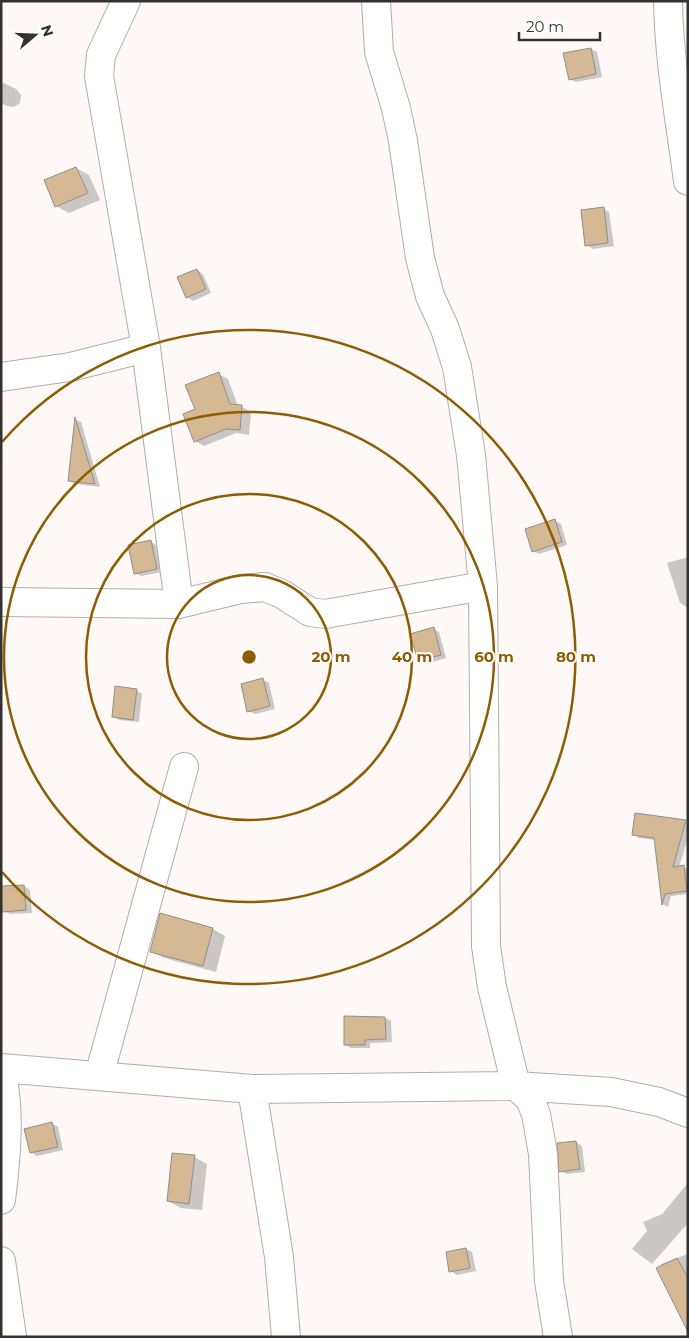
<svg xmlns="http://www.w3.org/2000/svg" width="689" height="1338" viewBox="0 0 689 1338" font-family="Montserrat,sans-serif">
<rect width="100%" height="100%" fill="#fef9f6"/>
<!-- shadow -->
<path fill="#0003" d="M591 49 597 52 602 77 576 82 570 79Z
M4 83 16 89 21 95 20 103 14 107 7 106 1 103V85Z
M76 168 89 175 100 200 69 213 56 206Z
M603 209 609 212 614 246 593 249 587 245Z
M197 270 203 274 211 293 193 301 187 297Z
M218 374 228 379 238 406 242 407 251 412 249 435 236 433 204 446 195 441Z
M76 420 81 422 100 487 75 484 69 480Z
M555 521 561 524 567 545 539 554 533 551Z
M150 541 156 545 162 572 141 576 135 573Z
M688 557V608L680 603 667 563Z
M433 629 439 632 446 658 426 664 420 660Z
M263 680 269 683 275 709 255 714 249 711Z
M136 690 142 694 139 722 119 720 113 716Z
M636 814 688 822V838L679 867H684L688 869V894L671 896 668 907 663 904 655 840 639 838 633 834Z
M24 886 30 890 32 913 10 914 4 911 2 887Z
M213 929 225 936 216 972 164 958 151 951Z
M385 1018 391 1021 392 1042 370 1043V1048H351L345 1045Z
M52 1123 58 1127 63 1150 37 1156 31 1152Z
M576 1142 582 1146 585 1172 567 1174 561 1171Z
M194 1157 207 1164 202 1210 181 1208 168 1201Z
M687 1184 688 1223 652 1264 632 1249 647 1231 643 1222 662 1214Z
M466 1249 472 1252 476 1271 457 1275 451 1271Z
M688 1254V1311L661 1264Z"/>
<!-- building -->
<path fill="#d5b995" stroke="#918e8a" d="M591 48 596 74 569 80 563 53Z
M76 167 88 193 55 207 44 180Z
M604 207 608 243 585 246 581 210Z
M197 269 206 289 186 298 177 277Z
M219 372 230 404 242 405 240 430 226 429 194 442 183 414 195 409 185 385Z
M75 417 95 484 68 481Z
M555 519 562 542 532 552 525 529Z
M151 540 157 569 134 574 128 545Z
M434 627 441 655 418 661 410 634Z
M263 678 270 706 247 712 241 684Z
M115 686 137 689 133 720 112 717Z
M635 813 686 820 673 867 684 865 687 891 665 894 662 905 654 838 632 835Z
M24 885 26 910 2 912 1 886Z
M160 913 213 928 203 966 150 952Z
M344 1016 385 1017 386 1039 365 1040V1045H344Z
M52 1122 58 1147 30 1153 24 1129Z
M576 1141 580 1169 559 1172 557 1143Z
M172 1153 195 1155 189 1204 167 1201Z
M466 1248 470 1268 449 1272 446 1252Z
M677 1258 688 1278V1332L656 1268Z"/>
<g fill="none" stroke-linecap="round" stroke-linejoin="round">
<!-- minor casing -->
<g stroke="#b2acaa" stroke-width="30">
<path id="minor" d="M126 1 101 55 99 76 146 348 179 604
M376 1 379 52 396 108 403 141 420 258 430 296 445 329 457 367 471 455 483 586 486 946 492 987 516 1086 530 1099 536 1114 543 1154 549 1281 558 1337
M668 1C669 61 680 121 688 181
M1 377 70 367 146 348
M1 602 179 604 241 589 265 587 282 594 310 612 325 614 483 586
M1 1068 252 1089 516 1086 611 1092 659 1102 688 1113
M1 1071C11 1110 6 1160 1 1200
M99 1076 184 767
M252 1089 279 1257 286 1337
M1 1261 12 1337"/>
</g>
<!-- minor -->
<use href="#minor" stroke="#fff" stroke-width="28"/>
</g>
<!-- distance rings -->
<g fill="none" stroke="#8c5d03" stroke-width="2.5">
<circle cx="249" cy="657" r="82"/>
<circle cx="249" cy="657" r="163"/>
<circle cx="249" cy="657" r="245"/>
<path d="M2 442A327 327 0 1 1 2 872"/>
</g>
<circle cx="249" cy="657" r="8" fill="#8c5d03" stroke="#fff" stroke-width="2.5"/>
<g font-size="15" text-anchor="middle" font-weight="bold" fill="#8c5d03" stroke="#fff" stroke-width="4" stroke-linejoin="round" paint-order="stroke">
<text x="331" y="662">20 m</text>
<text x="412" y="662">40 m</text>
<text x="494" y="662">60 m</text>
<text x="576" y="662">80 m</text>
</g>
<!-- border -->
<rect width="689" height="1338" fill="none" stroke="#343231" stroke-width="5"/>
<!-- north arrow -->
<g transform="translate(35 35) rotate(71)" stroke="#ffffff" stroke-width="4" paint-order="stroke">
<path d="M0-4L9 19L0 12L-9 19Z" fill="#343231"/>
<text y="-8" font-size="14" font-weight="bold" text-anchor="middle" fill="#343231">N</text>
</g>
<!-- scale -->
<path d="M519 32v8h81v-8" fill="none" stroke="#343231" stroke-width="2.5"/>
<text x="526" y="32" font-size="15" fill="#343231" stroke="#ffffff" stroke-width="4" paint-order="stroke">20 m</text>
</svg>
